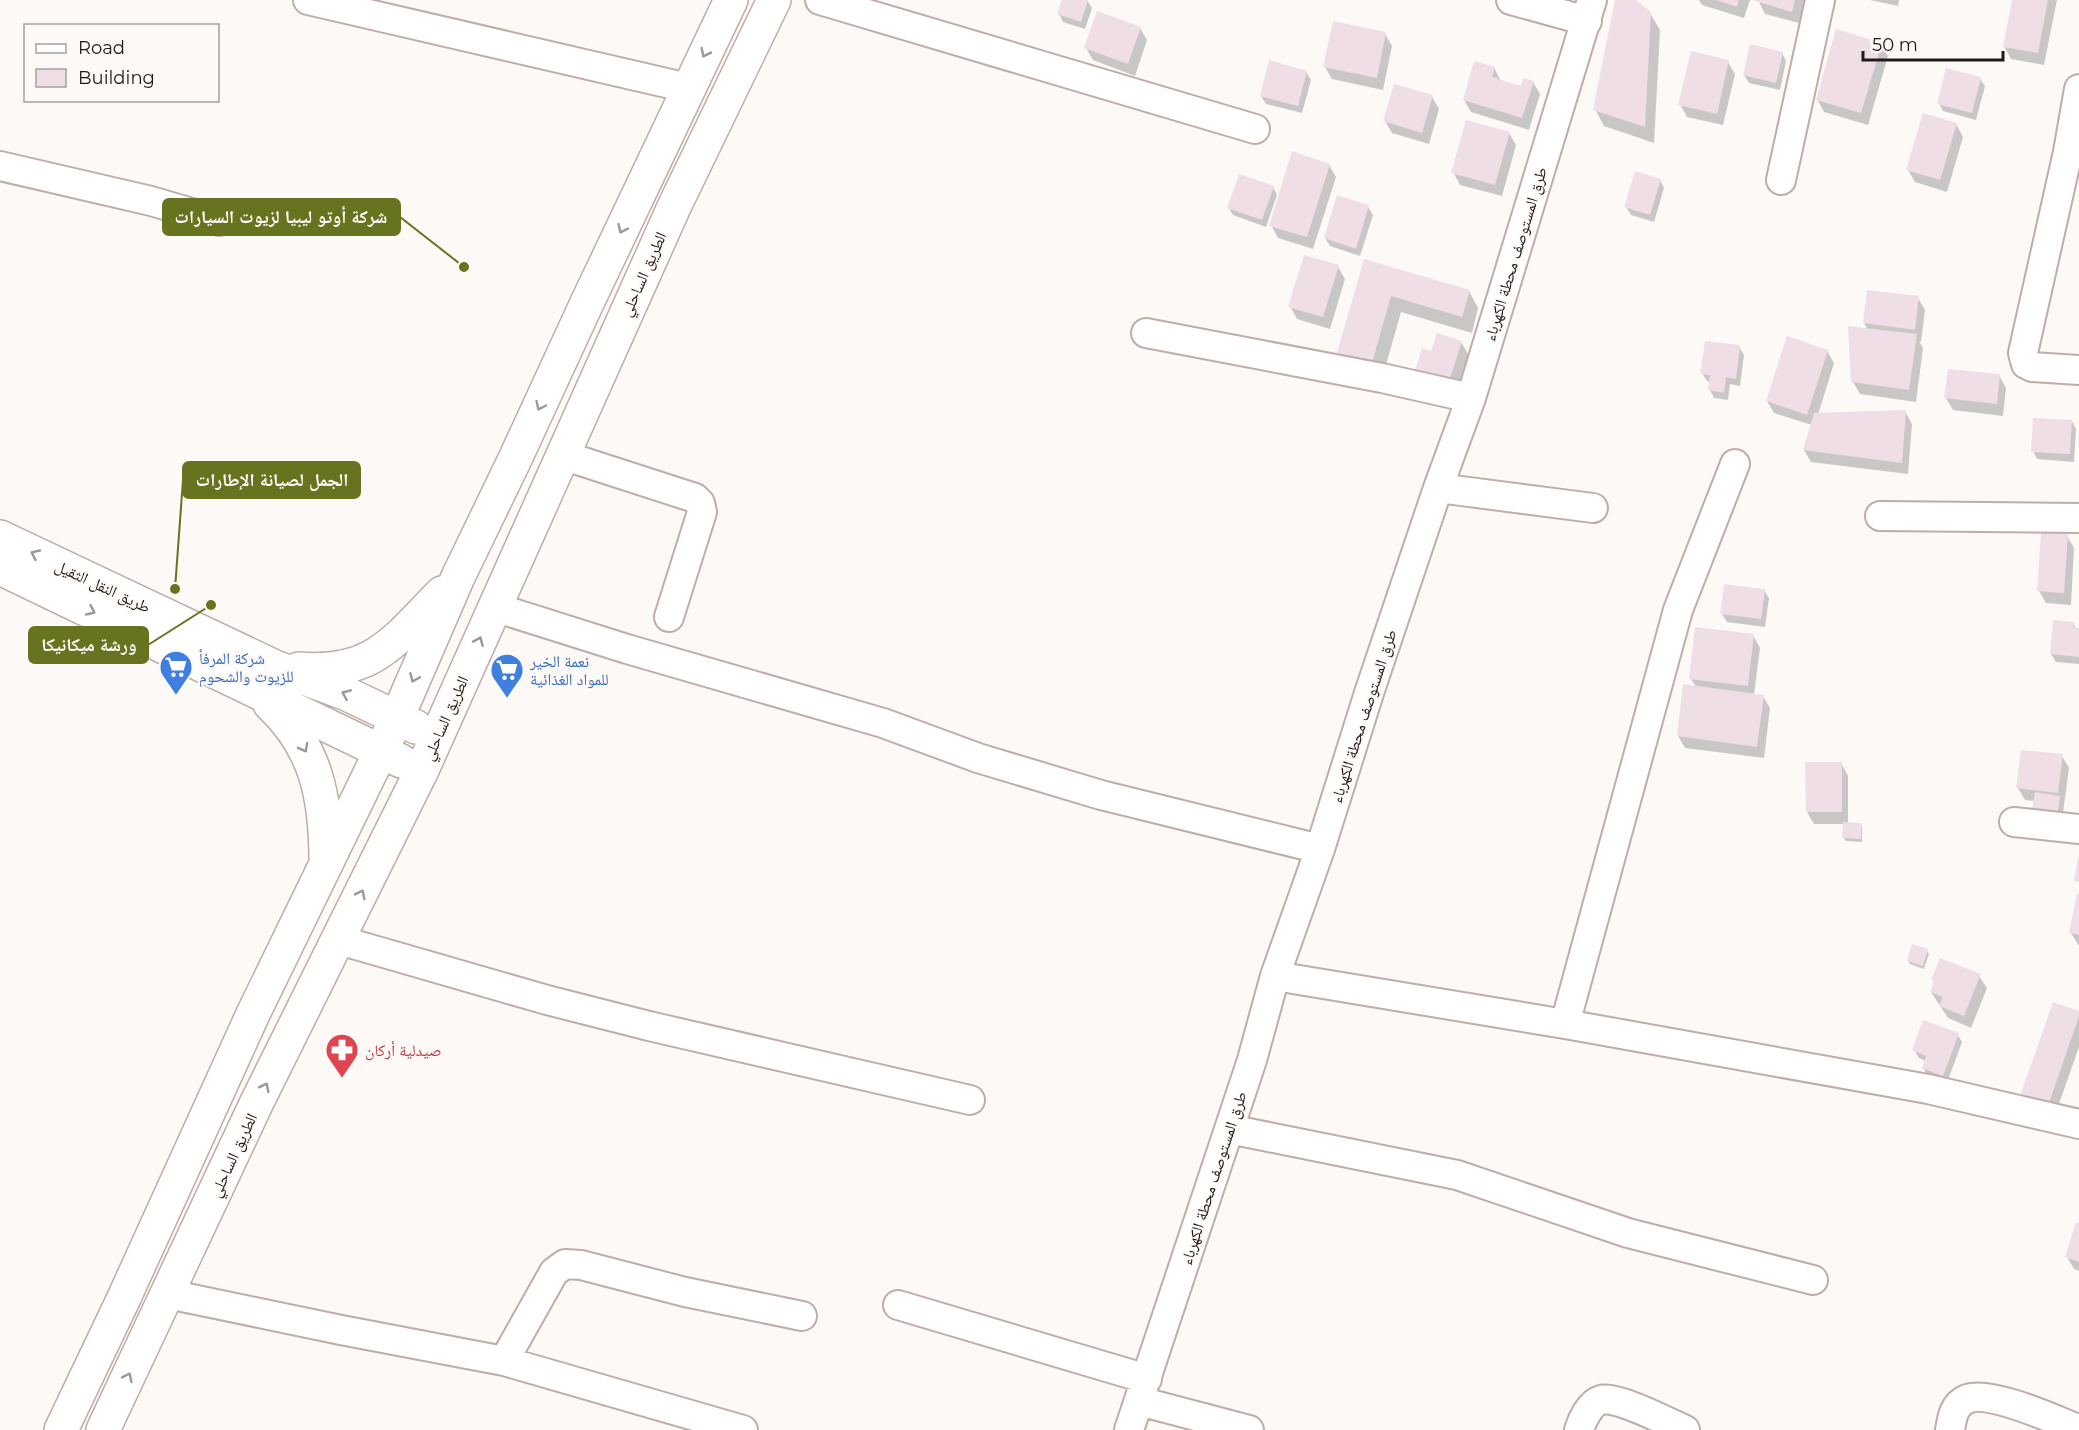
<svg xmlns="http://www.w3.org/2000/svg" width="2079" height="1430" viewBox="0 0 2079 1430" font-family="Montserrat,'Noto Naskh Arabic',sans-serif">
<rect width="100%" height="100%" fill="#fcf9f7"/>
<!-- shadow -->
<path fill="#0003" d="M1063 0H1087L1092 8 1085 29 1063 22 1059 14Z
M1617 0H1634L1650 13 1660 30 1654 143 1604 126 1595 109Z
M1699 0H1750L1744 18 1702 5Z
M1758 0H1805L1799 23 1765 14Z
M1870 0H1899L1898 6Z
M2013 0H2057L2044 65 2011 59 2004 46Z
M1140 28 1147 40 1135 76 1093 60 1086 48Z
M1385 34 1392 46 1383 90 1332 79 1325 67Z
M1881 44 1888 56 1868 125 1824 112 1817 99Z
M1782 53 1786 61 1780 90 1749 83 1744 75Z
M1728 62 1735 74 1723 125 1687 117 1680 104Z
M1494 68 1501 81 1522 88 1533 82 1540 94 1529 130 1471 112 1464 100Z
M1306 72 1311 80 1302 113 1266 104 1261 96Z
M1980 79 1985 86 1976 120 1943 111 1939 103Z
M1432 97 1439 109 1429 144 1392 133 1385 121Z
M1956 124 1963 137 1947 192 1915 182 1908 170Z
M1509 133 1516 145 1502 196 1460 185 1453 172Z
M1329 165 1336 177 1313 249 1278 238 1271 225Z
M1660 180 1664 188 1654 222 1631 215 1626 207Z
M1273 187 1277 195 1266 227 1233 215 1229 208Z
M1368 207 1373 215 1360 256 1330 246 1325 238Z
M1365 261 1469 291 1478 308 1472 333 1401 312 1380 386 1346 377Z
M1338 267 1345 279 1330 329 1297 319 1290 306Z
M1918 298 1925 310 1921 342 1919 341 1923 348 1916 402 1860 394 1853 382 1868 330 1864 323Z
M1461 342 1468 354 1454 399 1432 353Z
M1739 347 1744 355 1740 386 1730 384 1728 400 1714 398 1710 390 1711 382 1707 381 1702 373Z
M1827 351 1834 363 1818 415 1905 411 1912 424 1908 474 1811 462 1804 450 1812 425 1774 413 1767 401Z
M1999 375 2006 388 2003 416 1953 410 1946 398Z
M2072 421 2076 429 2074 462 2037 459 2033 451Z
M2067 536 2074 548 2071 605 2046 603 2039 591Z
M1764 590 1769 598 1765 627 1727 622 1722 614Z
M2073 623 2076 629 2079 630V664L2056 662 2051 654Z
M1753 635 1760 648 1754 695 1763 696 1770 708 1764 758 1685 748 1678 736 1696 687 1691 679Z
M2062 756 2069 768 2061 828 2035 801 2025 800 2018 788Z
M1841 763 1848 776V824H1861L1862 828V842L1846 841 1844 838V824H1814L1807 812Z
M2079 895V946L2071 933Z
M1927 951 1929 954 1924 969 1910 964 1908 961Z
M1979 976 1987 988 1971 1028 1948 1018 1931 992 1935 983 1933 980Z
M2079 1013V1047L2053 1121 2028 1111Z
M1957 1034 1962 1042 1947 1083 1928 1076 1923 1068 1926 1061 1919 1058 1914 1050Z
M2079 1224V1271L2074 1269 2067 1257Z"/>
<!-- building -->
<path fill="#f0dee7" d="M1062 0H1088L1081 22 1057 14Z
M1615 0H1636L1651 12 1645 127 1593 110Z
M1717 0H1739L1737 7Z
M1752 0H1795L1792 12Z
M2012 0H2048L2038 53 2003 47Z
M1097 11 1141 27 1128 64 1084 48Z
M1333 21 1386 32 1377 78 1323 67Z
M1836 29 1882 43 1861 113 1816 100Z
M1750 44 1783 52 1776 83 1743 75Z
M1691 51 1729 60 1717 114 1678 105Z
M1269 60 1307 71 1298 106 1260 96Z
M1474 61 1495 67 1492 77 1521 86 1523 78 1534 81 1522 118 1463 100Z
M1946 68 1981 77 1972 113 1937 104Z
M1394 84 1433 95 1422 133 1383 121Z
M1923 113 1957 123 1940 180 1906 170Z
M1466 120 1510 132 1495 185 1451 173Z
M1292 151 1330 164 1307 237 1269 226Z
M1635 171 1661 179 1650 215 1624 207Z
M1239 174 1274 186 1262 220 1227 208Z
M1337 195 1369 205 1356 249 1324 238Z
M1304 255 1339 265 1323 317 1288 307Z
M1364 259 1470 290 1462 317 1391 296 1370 370 1335 360Z
M1867 290 1919 296 1915 330 1863 323Z
M1848 326 1917 334 1909 390 1851 382Z
M1437 333 1462 341 1447 388 1413 377 1422 348 1431 351Z
M1787 336 1828 350 1807 415 1766 401Z
M1705 341 1740 345 1736 379 1726 377 1724 393 1708 390 1710 375 1700 374Z
M1948 369 2000 374 1997 404 1944 398Z
M1906 410 1902 463 1803 450 1814 413Z
M2033 418 2072 420 2070 454 2031 452Z
M2041 533 2068 534 2064 593 2037 591Z
M1724 584 1765 589 1761 619 1720 614Z
M2053 620 2074 622 2073 627 2079 628V657L2050 654Z
M1695 627 1754 634 1748 686 1689 679Z
M1683 684 1764 695 1757 747 1677 736Z
M2021 750 2063 754 2058 793 2016 788Z
M1805 762H1842V812H1806Z
M2035 792 2060 796 2057 820 2031 816Z
M1843 822 1861 823V839L1842 838Z
M2078 858H2079V882L2074 881Z
M2077 893 2079 894V935L2069 933Z
M1912 944 1928 949 1923 966 1907 961Z
M1940 958 1981 974 1964 1016 1939 1006 1943 997 1930 992 1934 981 1931 980Z
M2053 1002 2079 1011V1016L2047 1109 2019 1099Z
M1923 1020 1959 1033 1943 1076 1922 1068 1926 1056 1912 1050Z
M2076 1222 2079 1223V1262L2065 1257Z"/>
<g fill="none" stroke-linecap="round" stroke-linejoin="round">
<!-- minor casing -->
<g stroke="#bfada7" stroke-width="32">
<path id="minor" d="M308 0 688 88
M820 0 1255 129
M1511 0 1587 21
M2079 89 2068 152 2023 353 2026 364 2032 367 2079 370
M0 166 151 201 219 221
M1781 180 1820 0
M1146 333 1382 378 1471 398
M562 455 695 498 700 503 702 512 669 617
M1438 488 1593 508
M1880 516 2079 518
M494 607 627 649 883 723 978 758 1101 795 1320 849
M2014 822 2079 829
M339 940 547 1000 649 1026 970 1100
M1275 976 1565 1024 1928 1089 2079 1124
M1565 1024 1678 610 1735 464
M1229 1129 1457 1175 1628 1233 1813 1280
M168 1294 341 1330 504 1361 743 1430
M898 1305 1147 1379
M504 1361 554 1272 565 1264 581 1265 685 1292 802 1316
M1139 1401 1249 1430
M1129 1430 1252 1060 1275 976 1320 849 1369 693 1438 488 1471 398 1592 0
M1579 1430C1582 1420 1590 1403 1601 1400 1615 1395 1670 1423 1685 1430
M1950 1430C1952 1418 1954 1404 1967 1399 1988 1390 2051 1418 2073 1427L2078 1430"/>
</g>
<!-- highway casing -->
<g stroke="#bfada7" stroke-width="36">
<path id="highway" d="M0 537 275 667 347 694 416 727
M0 568 401 761
M299 669C374 675 394 641 442 593
M270 704C317 748 326 799 326 861
M61 1430 123 1300 253 1014 397 718 458 577 515 459 586 305 731 0
M103 1430 257 1102 422 770 674 207 774 0"/>
</g>
<!-- minor -->
<use href="#minor" stroke="#fff" stroke-width="28"/>
<!-- highway -->
<use href="#highway" stroke="#fff" stroke-width="33"/>
</g>
<!-- one-way arrows -->
<defs><path id="oneway-chevron" d="M-2-3.5L2.5 0L-2 3.5" fill="none" stroke-width="1.6" stroke-linecap="round" stroke-linejoin="round" transform="scale(1.5)"/></defs>
<g stroke="#9b9897">
<use href="#oneway-chevron" transform="translate(705 53) rotate(116)"/>
<use href="#oneway-chevron" transform="translate(622 229) rotate(115)"/>
<use href="#oneway-chevron" transform="translate(540 406) rotate(115)"/>
<use href="#oneway-chevron" transform="translate(35 554) rotate(-155)"/>
<use href="#oneway-chevron" transform="translate(91 611) rotate(25)"/>
<use href="#oneway-chevron" transform="translate(479 641) rotate(-66)"/>
<use href="#oneway-chevron" transform="translate(414 678) rotate(113)"/>
<use href="#oneway-chevron" transform="translate(346 694) rotate(-157)"/>
<use href="#oneway-chevron" transform="translate(304 748) rotate(62)"/>
<use href="#oneway-chevron" transform="translate(361 894) rotate(-64)"/>
<use href="#oneway-chevron" transform="translate(265 1087) rotate(-63)"/>
<use href="#oneway-chevron" transform="translate(128 1377) rotate(-64)"/>
</g>
<!-- icons -->
<defs>
<g id="supermarket-pin" transform="scale(1.725)"><path d="M0 17L-7.5 6A9.5 9.5 0 1 1 7.5 6Z" fill="#3f7fe0" stroke="#fcf9f7"/><path d="M-6-5.5h2.5l.6 2H6L4.5 2H-2.5L-4.4-4H-6ZM-1.5 3.2a1.3 1.3 0 1 0 .1 0ZM3 3.2a1.3 1.3 0 1 0 .1 0Z" fill="#fff"/></g>
<g id="pharmacy-pin" transform="scale(1.725)"><path d="M0 17L-7.5 6A9.5 9.5 0 1 1 7.5 6Z" fill="#e0444e" stroke="#fcf9f7"/><path d="M-2-6h4v4h4v4h-4v4h-4v-4h-4v-4h4Z" fill="#fff"/></g>
</defs>
<g fill-rule="evenodd">
<use href="#supermarket-pin" x="176" y="667"/>
<use href="#supermarket-pin" x="507" y="670"/>
<use href="#pharmacy-pin" x="342" y="1050"/>
</g>
<g text-anchor="middle" stroke-width="4.5" stroke-linejoin="round" paint-order="stroke">
<!-- street labels -->
<g font-size="16" fill="#211a18" stroke="#fcf9f7">
<text transform="translate(1515 254) rotate(-73)" y="6">طرق المستوصف محطة الكهرباء</text>
<text transform="translate(643 274) rotate(-66)" y="6">الطريق الساحلي</text>
<text transform="translate(103 586) rotate(25)" y="6">طريق النقل الثقيل</text>
<text transform="translate(1363 716) rotate(-72)" y="6">طرق المستوصف محطة الكهرباء</text>
<text transform="translate(445 718) rotate(-66)" y="6">الطريق الساحلي</text>
<text transform="translate(233 1155) rotate(-65)" y="6">الطريق الساحلي</text>
<text transform="translate(1213 1178) rotate(-72)" y="6">طرق المستوصف محطة الكهرباء</text>
</g>
<!-- shop labels -->
<g font-size="16" fill="#366cbe" stroke="#fcf9f7" text-anchor="start">
<text x="199" y="664">شركة المرفأ<tspan x="199" dy="18">للزيوت والشحوم</tspan></text>
<text x="530" y="667">نعمة الخير<tspan x="530" dy="18">للمواد الغذائية</tspan></text>
</g>
<!-- health labels -->
<g font-size="16" fill="#be3a42" stroke="#fcf9f7" text-anchor="start">
<text x="365" y="1056">صيدلية أركان</text>
</g>
</g>
<!-- callouts -->
<path fill="none" stroke="#67731e" stroke-width="2" d="M464 267L400 217M175 589L183 480M211 605L148 645"/>
<g fill="#67731e" stroke="#fcf9f7" stroke-width="2">
<circle cx="464" cy="267" r="6"/>
<circle cx="175" cy="589" r="6"/>
<circle cx="211" cy="605" r="6"/>
</g>
<g fill="#67731e" stroke="#67731e" stroke-width="2">
<rect x="163" y="199" width="237" height="36" rx="6"/>
<rect x="183" y="462" width="177" height="36" rx="6"/>
<rect x="29" y="627" width="119" height="36" rx="6"/>
</g>
<g font-size="18" text-anchor="middle" font-weight="bold" fill="#fff">
<text x="281" y="223">شركة أوتو ليبيا لزيوت السيارات</text>
<text x="272" y="486">الجمل لصيانة الإطارات</text>
<text x="89" y="651">ورشة ميكانيكا</text>
</g>
<!-- legend -->
<rect x="24" y="24" width="195" height="78" fill="#fcf9f7" stroke="#a4a09e" stroke-width="1.5"/>
<rect x="36" y="44" width="30" height="9" fill="#ffffff" stroke="#a4a09e" stroke-width="1.5"/>
<text x="78" y="54" font-size="18" fill="#211a18">Road</text>
<rect x="36" y="69" width="30" height="18" fill="#f0dee7" stroke="#a4a09e" stroke-width="1.5"/>
<text x="78" y="84" font-size="18" fill="#211a18">Building</text>
<!-- scale -->
<path d="M1863 51v9h140v-9" fill="none" stroke="#211a18" stroke-width="3"/>
<text x="1872" y="51" font-size="18" fill="#211a18" stroke="#fcf9f7" stroke-width="4.5" paint-order="stroke">50 m</text>
</svg>
